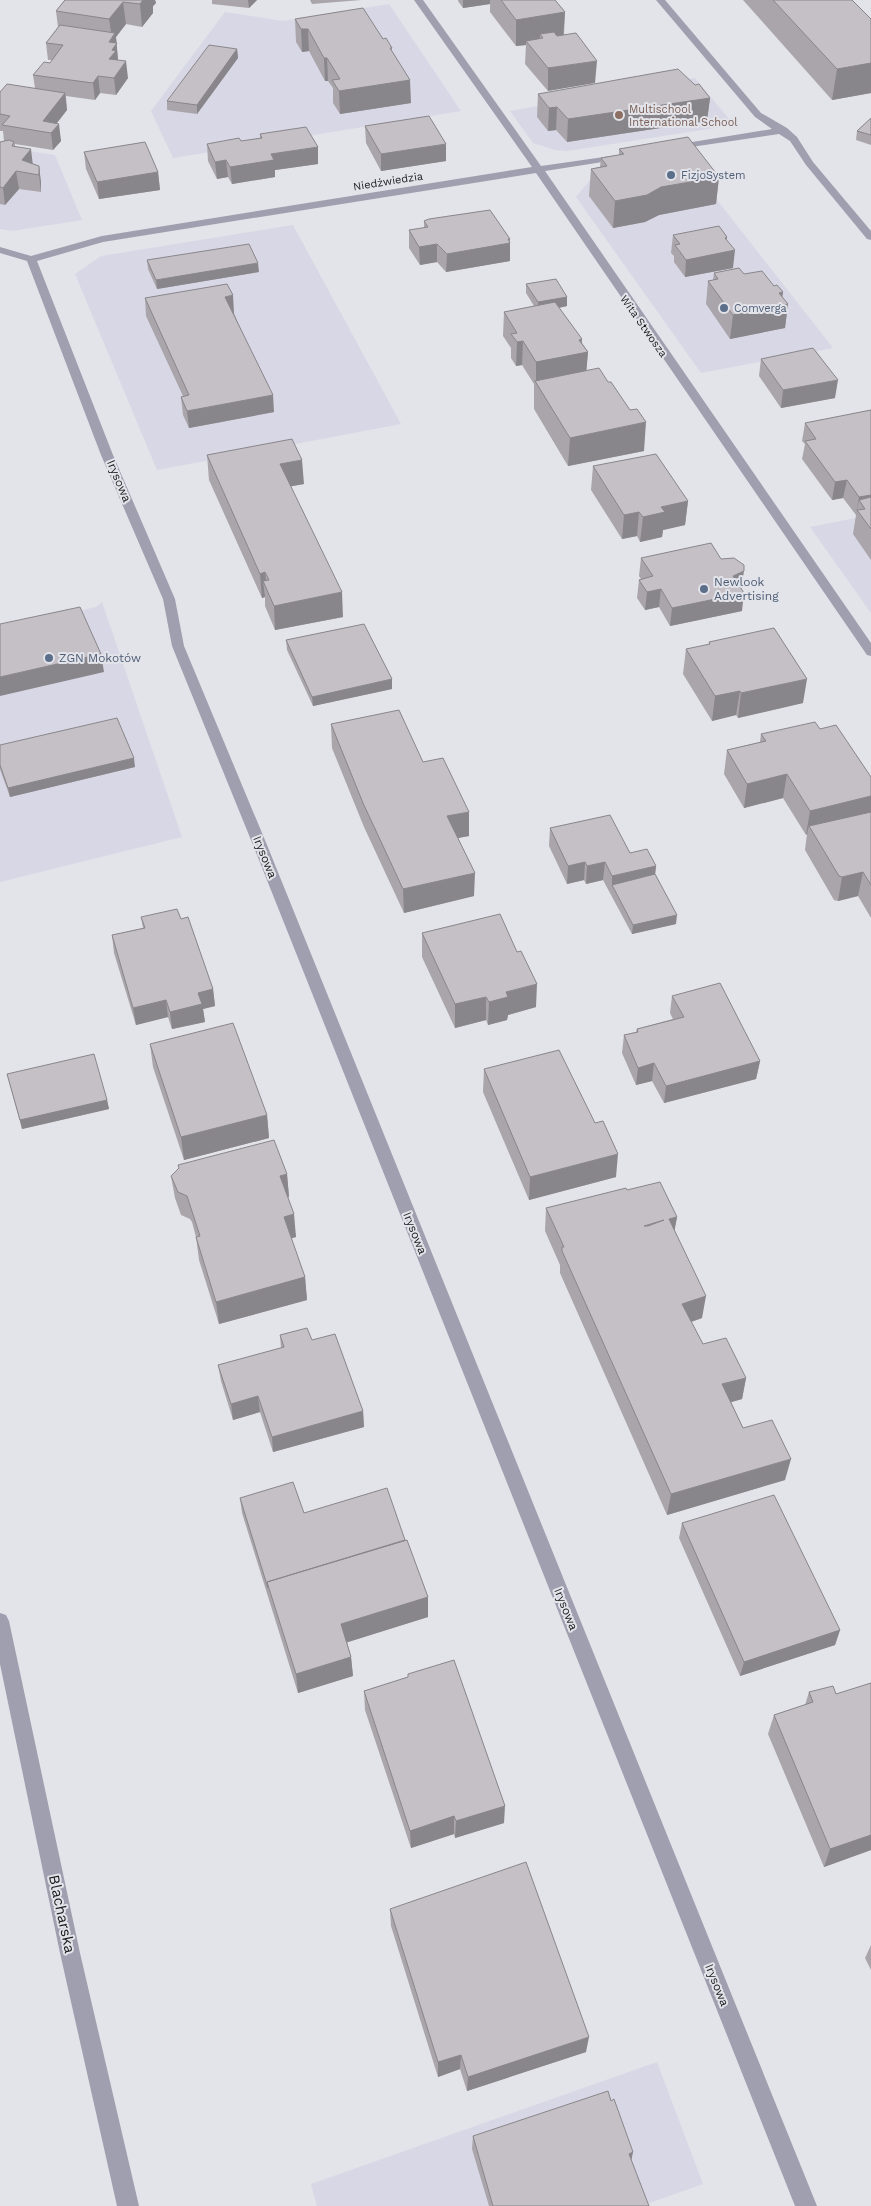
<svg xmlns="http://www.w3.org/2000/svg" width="871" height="2206" viewBox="0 0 871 2206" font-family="'Work Sans',sans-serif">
<rect width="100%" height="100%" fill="#e3e3ea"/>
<!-- built -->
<path fill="#d8d7e5" d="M389 4 461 111 173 158 151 111 225 12 283 21Z
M695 78 734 125 567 151 555 150 533 143 510 111Z
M0 147 55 155 82 220 12 231 0 229Z
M685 159 833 348 701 373 576 197 595 174Z
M293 225 401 424 157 470 75 274 101 256Z
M871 515V613L810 527Z
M102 602 182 837 0 882V629L96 607Z
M657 2062 703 2184 641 2206H317L311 2184Z"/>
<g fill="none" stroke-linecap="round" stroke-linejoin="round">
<!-- minor -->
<path fill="#a09faf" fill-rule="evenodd" d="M414 0H423L541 166 625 154 627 156 622 159 545 171 871 643V656L867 655 536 173 103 242 37 261 113 455 175 599 184 646 267 845 817 2206H795L253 845 172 646 163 599 101 455 27 261 0 253V247L31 256 102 236 532 167Z
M656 0H665L761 113 787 128 797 137 813 162 871 231V240L867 239 806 165 790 141 779 134 671 150 669 148 674 145 772 129 755 117Z
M0 1613 6 1615 9 1621 80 1953 139 2206H117L60 1953 0 1664Z"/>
</g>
<!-- wall -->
<path fill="#a9a5aa" d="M65 0H155L156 3 153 6V13L142 27 126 24 116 37 118 60 128 78 116 95 100 93 95 100 66 96 67 110 57 123 61 141 53 150 15 144V146L33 164 39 166 41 183V192L19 189 5 205 0 204V142L4 141 3 131H0V92L35 88 33 75 50 63 52 60H48L46 43 58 27 56 11Z
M212 0H257L249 8 212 4Z
M310 0H361L312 4Z
M458 0H555L565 12 564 35 548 91 525 64 526 45 516 46 490 12V4L463 8 458 1Z
M743 0H852L871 19V93L832 100Z
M295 19 383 39 392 48V53L411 103 340 114 333 103V88L328 81H325L309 51 302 52 296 42Z
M237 49 238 58 197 114 167 110V101Z
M695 85 710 98 707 121 567 142 556 130 548 131 537 117 538 94Z
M871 118V145L856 140 857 131Z
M365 126 446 161 381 171 366 143Z
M260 134 318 164 275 170V177L232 184 228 177 217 179 208 161 207 144 241 141 260 138Z
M619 149 719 177 716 204 659 215 645 222 613 228 589 196 591 169 600 167 601 158 619 155Z
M84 152 158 172 160 190 99 199 86 169Z
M424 221 509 242 510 243V261L446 272 437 262 420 265 409 248V230L424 228Z
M673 235 727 240 733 268 685 277 674 262V256L671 253Z
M147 260 259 272 157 289 148 269Z
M714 273 744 274 774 286 783 292 782 297 788 304 785 328 730 339 706 304 708 281 713 280Z
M526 284 567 306 559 308 588 352 586 371 644 451 568 466 534 409V384L522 365 516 366 511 358V348L503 336 504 312 534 306 526 293Z
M145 298 234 313 274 412 189 428 183 415 181 397 183 396 146 316Z
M761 359 835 398 781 408 759 376Z
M871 410V560L853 534 856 515 843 498 832 500 802 459 805 444 802 441 805 423Z
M207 455 304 484 291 486 343 617 275 630 265 606V597L262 598 209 480Z
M593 466 688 501 685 525 663 530 662 537 640 542 637 536 622 539 591 490Z
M641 558 741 589 742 611 670 626 659 607 645 610 637 598 639 580 641 579 639 576Z
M286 640 392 689 313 706 287 650Z
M709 642 803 703 738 718 736 715 712 721 683 674 686 649 709 645Z
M331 724 423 762 469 836 458 838 474 896 404 913 364 827 332 748Z
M820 729 871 777V918L858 896 838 901 834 900 805 850 807 834 806 835 783 798 744 808 724 774 727 750 760 742 761 734Z
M0 745 135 767 10 797 0 769Z
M550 828 630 853 656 866 655 874 676 924 632 934 603 880 586 884 584 880 567 884 549 846Z
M141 917 181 919 213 989 215 1006 203 1009 205 1022 172 1029 168 1017 136 1025 114 953 112 935 143 928Z
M422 933 536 1007 508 1015 507 1020 488 1025 486 1020 455 1028 422 957Z
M672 996 760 1061 756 1079 664 1103 652 1081 636 1085 622 1053 624 1035 636 1032 637 1029 673 1019 670 1013Z
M150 1044 267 1115 269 1138 184 1160 153 1067Z
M484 1069 616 1177 529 1200 483 1092Z
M7 1074 107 1100 109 1109 22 1129Z
M287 1174 289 1197H287L296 1237 291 1238 305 1277 307 1300 219 1324 199 1260 196 1237 192 1222 190 1219 181 1215 175 1198 171 1176Z
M627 1190 677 1217 674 1231 702 1318 691 1322 703 1344 746 1378 742 1399 731 1402 743 1428 785 1480 667 1515 560 1273V1265L545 1231 546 1208Z
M280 1335 312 1340 363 1411 364 1427 273 1452 260 1412 233 1420 221 1381 218 1365 281 1348Z
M240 1498 304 1513 405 1540 428 1597V1617L347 1642 351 1657 353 1676 298 1693 242 1513Z
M682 1523 840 1630 835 1645 740 1676 679 1538Z
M408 1674 504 1823 455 1838 454 1834 411 1848 365 1710 364 1691 408 1678Z
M809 1692 836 1694 871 1850 824 1867 768 1734 774 1715 805 1705Z
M390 1909 586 2052 467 2091 460 2069 438 2077 391 1926Z
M871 1945V1970L865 1958Z
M473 2136 633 2152 631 2160 649 2206H489L472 2149Z"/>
<!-- shaded-wall -->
<path fill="#89868b" d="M143 0H155L156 3 153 6V13L142 27 140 4Z
M248 0H257L249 8Z
M463 0H490V4L463 8Z
M123 2 126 24 116 37 118 60 117 62 109 59V42L112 38 109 19Z
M565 12 563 39 543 38 540 34V42L526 41V45L516 46V20Z
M301 29H308L309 51 302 52Z
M237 49 238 58 197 114V105Z
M324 58H327L328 81H325Z
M126 61 128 78 116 95 114 78Z
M597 61 595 83 548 91V68Z
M871 63V93L832 100 837 69Z
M98 76 100 93 95 100 93 83Z
M410 80 411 103 340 114 339 91Z
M65 93 67 110 49 133 43 121Z
M710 98 707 121 567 142 568 119Z
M557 107 556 130 548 131 549 108Z
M59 124 61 141 53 150 51 133Z
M446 144V161L381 171V154Z
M318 147V164L275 170V177L232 184 230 167 271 154Z
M31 149 33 166 22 160Z
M226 160 228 177 217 179 215 162Z
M39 166 41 183V192L39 175Z
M16 171 19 189 5 205 3 188Z
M158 172 160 190 99 199 97 182Z
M719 177 716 204 659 215 645 222 613 228 615 201 661 187Z
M727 237 726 252 735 250 733 268 685 277 686 260Z
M508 239H510L509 244 510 243V261L446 272 447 254Z
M437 244V262L420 265 419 247Z
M258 263 259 272 157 289 156 280Z
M783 292 781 305 788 304 785 328 730 339 733 315 779 293Z
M233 295 234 313 227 315 225 297Z
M567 297V306L538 312V302Z
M582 339 581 353 588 352 586 376 536 383V362Z
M523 341 522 365 516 366 517 342Z
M838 380 835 398 781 408 783 390Z
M273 395 274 412 189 428 187 411Z
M646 422 644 451 568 466 570 438Z
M302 460 304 484 282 488 280 464Z
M847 480 843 498 832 500 835 482Z
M871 495V512L865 509 859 500 856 515 859 497Z
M688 501 685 525 663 530 662 537 640 542 643 517 661 507Z
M639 512 637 536 622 539 624 515Z
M744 571 741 589 733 576Z
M265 572 267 589 263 581 265 597 262 598 260 574Z
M661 589 659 607 645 610 647 592Z
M342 592 343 617 275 630 274 606Z
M744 593 742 611 670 626 672 608Z
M101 654 104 672 0 696V677Z
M392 679V689L313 706 312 697Z
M807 679 803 703 738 718 741 693Z
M740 691 736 715 712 721 715 696Z
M134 758 135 767 10 797 8 788Z
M787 774 783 798 744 808 747 784Z
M871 796V819L809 826 807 834 806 835 810 811Z
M469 812V836L447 840V816Z
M585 862 584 880 567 884 568 866Z
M605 862 603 880 586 884 587 866Z
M656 866 654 884 612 885V876Z
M863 872 858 896 838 901 842 877Z
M475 873 474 896 404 913 403 889Z
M677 915 676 924 632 934 633 925Z
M537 984 536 1007 508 1015 507 1020 488 1025 489 1002 506 992Z
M213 989 215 1006 203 1009 205 1022 172 1029 170 1012 198 993Z
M486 997V1020L455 1028V1004Z
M166 1000 168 1017 136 1025 133 1008Z
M760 1061 756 1079 664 1103 666 1086Z
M654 1063 652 1081 636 1085 638 1068Z
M107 1100 109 1109 22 1129 20 1120Z
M267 1115 269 1138 184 1160 181 1137Z
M618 1154 616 1177 529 1200 530 1177Z
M287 1174 289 1197 282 1199 280 1176Z
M294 1214 296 1237 286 1240 284 1217Z
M677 1217 673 1239 669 1219Z
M305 1277 307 1300 219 1324 216 1302Z
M706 1296 702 1318 679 1326 682 1304Z
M746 1378 742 1399 718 1406 722 1384Z
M258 1396 260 1412 233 1420 231 1404Z
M363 1411 364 1427 273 1452 272 1437Z
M791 1459 785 1480 667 1515 671 1494Z
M428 1597V1617L342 1644 341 1624Z
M840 1630 835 1645 740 1676 744 1662Z
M351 1657 353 1676 298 1693 296 1674Z
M505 1806 504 1823 455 1838 456 1821Z
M454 1816V1834L411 1848 410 1831Z
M871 1835V1850L824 1867 830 1849Z
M589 2037 586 2052 467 2091 468 2077Z
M461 2055 460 2069 438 2077V2062Z
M633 2152 630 2166 629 2154Z"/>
<!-- building -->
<path fill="#c4c0c6" stroke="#89868b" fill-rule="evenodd" d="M65 0H143L140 4 123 2 109 19 56 11Z
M501 0H555L565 12 516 20Z
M773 0H852L871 19V63L837 69Z
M363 8 383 39 386 38 392 48H390L410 80 339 91 332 80 340 79 327 58H324L308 29H301L295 19Z
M60 25 115 33 109 42 117 43 112 50 116 51 109 59 126 61 114 78 98 76 93 83 33 75 44 62 50 63 63 45 46 43Z
M554 32 557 36 576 33 597 61 548 68 526 41 543 38 540 34Z
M209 45 237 49 197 105 167 101Z
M678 69 695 85 699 84 710 98 568 119 557 107 549 108 538 94Z
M7 84 65 93 43 121 59 124 51 133 2 125 10 116 0 114V92Z
M429 116 446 144 381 154 365 126Z
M871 118V135L857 131Z
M306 127 318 147 271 154 274 160 230 167 226 160 215 162 207 144 239 138 241 141 262 138 260 134Z
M688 137 719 177 661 187 647 195 615 201 591 169 607 166 601 158 624 154 619 149Z
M9 140 14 142 12 146 31 149 22 160 39 166V175L16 171 3 188 0 187V142Z
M145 142 158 172 97 182 84 152Z
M490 210 510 239H508L510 243 447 254 437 244 419 247 409 230 428 227 424 221 429 219Z
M719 226 727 237 725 238 735 250 686 260 675 245 680 244 673 235Z
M249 244 258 263 156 280 147 260Z
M739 268 744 274 762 271 774 286 777 285 783 292 779 293 788 304 733 315 708 281 718 279 714 273Z
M556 279 567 297 538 302 526 284Z
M227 284 233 295 225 297 273 395 187 411 181 397 189 395 145 298Z
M555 302 582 339 579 340 588 352 536 362 523 341 517 342 511 334 517 333 504 312Z
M813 348 838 380 783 390 761 359Z
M599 368 608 382H611L630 410 637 409 646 422 570 438 535 381Z
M871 410V495L859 497 847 480 835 482 805 441 816 439 805 423Z
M292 439 302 460 280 464 342 592 274 606 263 581 269 580 265 572 260 574 207 455Z
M656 454 688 501 661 507 665 512 643 517 639 512 624 515 593 466Z
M871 497V529L857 510 865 509 859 500Z
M711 543 721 559 734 558 744 565V571L733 576 744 593 672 608 661 589 647 592 639 580 653 576 641 558Z
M80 607 101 654 0 677V624Z
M364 624 392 679 312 697 286 640Z
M774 628 807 679 741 693 740 691 715 696 686 649 710 644 709 642Z
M399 710 423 762 443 758 469 812 447 816 475 873 403 889 363 803 331 724Z
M117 718 134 758 8 788 0 765V745Z
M815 722 820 729 836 725 871 777V796L810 811 787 774 747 784 727 750 766 741 761 734Z
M871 812V885L863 872 842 877 839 876 809 826Z
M610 815 630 853 647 849 656 866 612 876 605 862 587 866 585 862 568 866 550 828Z
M655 874 677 915 633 925 612 885Z
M177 909 181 919 188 917 213 989 198 993 202 1004 170 1012 166 1000 133 1008 112 935 145 928 141 917Z
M500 914 517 952 521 951 537 984 506 992 508 997 489 1002 486 997 455 1004 422 933Z
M720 983 760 1061 666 1086 654 1063 638 1068 624 1035 638 1032 637 1029 684 1017 672 996Z
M233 1023 267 1115 181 1137 150 1044Z
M559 1050 595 1123 603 1121 618 1154 530 1177 484 1069Z
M94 1054 107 1100 20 1120 7 1074Z
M274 1140 287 1174 280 1176 294 1214 284 1217 305 1277 216 1302 196 1237 200 1236 188 1199 187 1196 178 1192 171 1176 179 1168 178 1165Z
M660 1182 677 1217 669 1219 706 1296 682 1304 703 1344 726 1338 746 1378 722 1384 743 1428 772 1420 791 1459 671 1494 562 1251V1247H564L546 1208 626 1188 627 1190ZM664 1220 648 1226H644Z
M307 1328 312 1340 335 1334 363 1411 272 1437 258 1396 231 1404 218 1365 284 1347 280 1335Z
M293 1482 304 1513 387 1488 405 1540 267 1582 268 1588 240 1498Z
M774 1495 840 1630 744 1662 682 1523Z
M407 1540 428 1597 341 1624 351 1657 296 1674 267 1582Z
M454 1660 505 1806 456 1821 454 1816 410 1831 364 1691 408 1677V1674Z
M871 1683V1835L830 1849 774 1715 813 1702 809 1692 833 1686 836 1694Z
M526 1862 589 2037 468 2077 461 2055 438 2062 390 1909Z
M608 2091 611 2101 614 2099 633 2152 629 2154 649 2206H493L473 2136Z"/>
<!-- markers -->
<circle fill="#8d6e63" stroke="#e3e3ea" stroke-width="2" cx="619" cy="115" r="5"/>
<g fill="#5c6f8a" stroke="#e3e3ea" stroke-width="2">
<circle cx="671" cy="175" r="5"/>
<circle cx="724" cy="308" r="5"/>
<circle cx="704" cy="589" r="5"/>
<circle cx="49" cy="658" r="5"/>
</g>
<g text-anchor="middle" stroke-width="4" stroke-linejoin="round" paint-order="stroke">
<!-- far-education labels -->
<g font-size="11" fill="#785e54" stroke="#e3e3ea" text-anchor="start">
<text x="629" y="113">Multischool<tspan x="629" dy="13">International School</tspan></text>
</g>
<!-- far-service labels -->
<g font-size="11" fill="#4e5e75" stroke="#e3e3ea" text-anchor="start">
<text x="681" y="179">FizjoSystem</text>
<text x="734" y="312">Comverga</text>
</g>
<!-- far-street labels -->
<g font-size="11" fill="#1d1d20" stroke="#e3e3ea">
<text transform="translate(388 181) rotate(-9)" y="4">Niedźwiedzia</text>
<text transform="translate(644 326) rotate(55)" y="4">Wita Stwosza</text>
</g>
<!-- street labels -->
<g font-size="12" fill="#1d1d20" stroke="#e3e3ea">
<text transform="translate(119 481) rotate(67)" y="4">Irysowa</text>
<text transform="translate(265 857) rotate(68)" y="4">Irysowa</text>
<text transform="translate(415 1233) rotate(68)" y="4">Irysowa</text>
<text transform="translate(566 1609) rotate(68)" y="4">Irysowa</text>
<text transform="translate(717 1985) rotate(68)" y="4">Irysowa</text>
</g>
<!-- service labels -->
<g font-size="12" fill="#4e5e75" stroke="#e3e3ea" text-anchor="start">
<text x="714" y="586">Newlook<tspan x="714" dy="14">Advertising</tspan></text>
<text x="59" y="662">ZGN Mokotów</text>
</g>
<!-- near-street labels -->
<g font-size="15" fill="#1d1d20" stroke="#e3e3ea">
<text transform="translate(62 1914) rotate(78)" y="5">Blacharska</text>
</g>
</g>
</svg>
